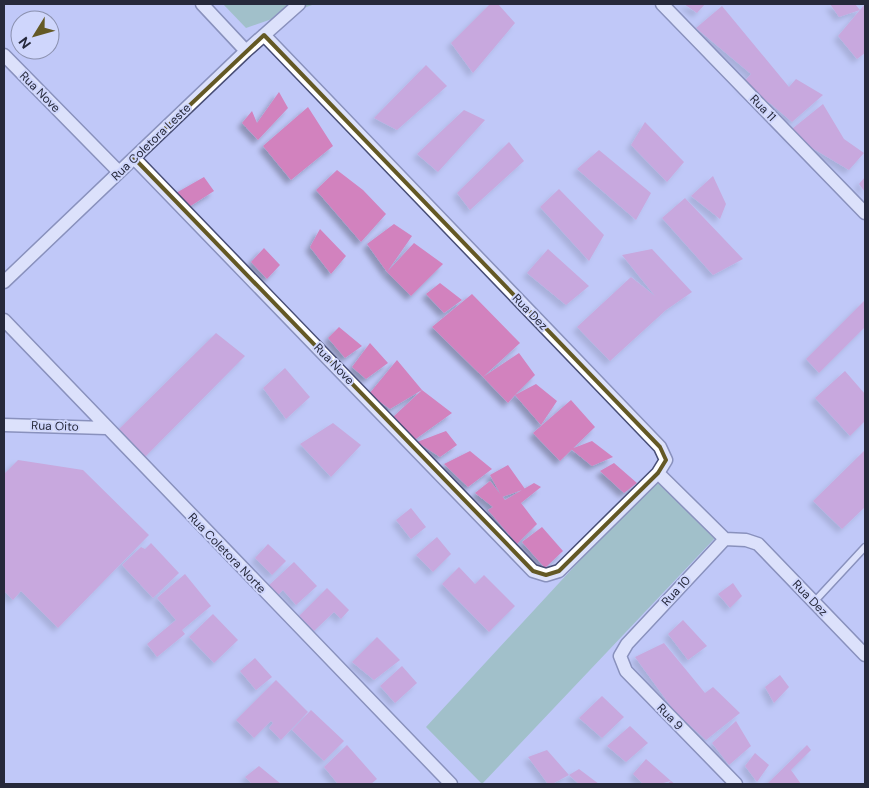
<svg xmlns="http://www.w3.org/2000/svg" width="869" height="788" viewBox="0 0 869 788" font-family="'DM Sans',sans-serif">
<defs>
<filter id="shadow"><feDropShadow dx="-4.5" dy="4.5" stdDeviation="2.5" flood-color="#0004"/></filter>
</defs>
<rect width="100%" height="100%" fill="#c0c8f8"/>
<!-- green -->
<path fill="#7db693" d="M223 4H315L246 28Z
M656 478 716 537 482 784 426 727Z"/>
<!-- building -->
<path fill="#d282be" filter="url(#shadow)" d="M490 4H498L515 23 473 73 451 43Z
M684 4H705L697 13Z
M830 4H855L860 10 839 17Z
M865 4V53L857 59 838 36Z
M722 6 789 87 796 79 823 95 792 122 771 104 741 85 751 74 696 28Z
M426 65 447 86 397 130 374 118Z
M279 92 288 108 258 140 242 123 252 111 257 123Z
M823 104 844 139 864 153 849 170 787 133Z
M308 107 333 146 291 180 263 146Z
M464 110 485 120 438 172 417 154Z
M645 122 684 162 667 182 631 145Z
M509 142 524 161 470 210 457 193Z
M599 150 651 193 636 220 577 169Z
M337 170 363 190 386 214 361 242 316 190Z
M713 176 726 204 720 219 691 196Z
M204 177 214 191 189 207 176 193Z
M865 177V192L859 184Z
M559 189 604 235 589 261 540 207Z
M685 198 743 259 713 275 662 218Z
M394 224 412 236 387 272 414 243 443 264 411 296 387 272 367 244Z
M320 229 346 256 331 274 310 247Z
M264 248 280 265 267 279 251 262Z
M548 249 589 286 566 305 527 273Z
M652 249 692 292 666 310 610 361 577 327 631 277 655 296 622 255Z
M440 283 462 300 444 313 426 294Z
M472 294 520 343 483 377 432 327Z
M865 300V327L819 373 806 359Z
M339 327 362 346 345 358 328 338Z
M216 333 245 356 142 460 117 431Z
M370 343 388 363 366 379 352 367Z
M519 353 535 375 515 395 536 384 557 401 541 425 515 395 508 403 483 377Z
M397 360 422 390 390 409 369 394Z
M285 368 310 397 286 419 263 388Z
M845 371 865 394V421L850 436 815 398Z
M422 390 452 413 413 441 392 418Z
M571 400 595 427 560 461 533 433Z
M333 423 361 445 331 477 300 444Z
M446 431 457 445 440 457 417 442Z
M592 441 613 457 592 466 571 449Z
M865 450V507L842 529 813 501Z
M470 451 492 469 468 487 444 464Z
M18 460 83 470 149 535 58 628 21 591 13 600 4 591V474Z
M614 463 637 483 624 493 600 471Z
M508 465 525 489 502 497 490 475Z
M490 481 505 500 534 483 541 487 521 503 537 524 517 544 488 510 493 507 475 493Z
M411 508 426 527 411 539 396 520Z
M542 527 563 551 545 568 522 542Z
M437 537 451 554 433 572 416 555Z
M151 543 179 573 153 598 122 565 141 547 145 549Z
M268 544 286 561 272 575 255 558Z
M294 562 317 586 296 605 283 590 275 598 266 588Z
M459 567 475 584 484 575 515 606 489 632 442 584Z
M185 574 211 606 182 630 185 634 157 657 147 644 176 620 157 598Z
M733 583 742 596 730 608 718 594Z
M327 588 349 610 341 619 334 612 314 631 299 616Z
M213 614 238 640 214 663 189 637Z
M683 620 707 646 688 660 668 634Z
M377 637 400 660 374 680 352 662Z
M664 643 705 693 713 687 740 713 706 740 675 712 635 657Z
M255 658 272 677 256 690 240 671Z
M402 666 417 683 395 703 380 686Z
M780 675 789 687 774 703 765 687Z
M276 680 308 712 281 740 269 728 273 723 271 721 254 738 236 720Z
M602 696 624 717 602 738 579 718Z
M311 710 344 741 324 761 292 730Z
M736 721 751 746 729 765 712 743Z
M630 726 648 743 626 762 607 746Z
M347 745 377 779 371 784H338L324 767Z
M807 745 811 750 791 770 801 784H767Z
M547 750 569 775 552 784H548L528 757Z
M755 753 769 765 757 782 745 766Z
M646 759 671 781 675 784H667L671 781 659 784H643L633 774Z
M259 766 281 784H252L245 777Z
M579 769 599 784H579L569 775Z"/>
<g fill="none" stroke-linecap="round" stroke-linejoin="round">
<!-- lane casing -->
<g stroke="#484e76" stroke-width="9">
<path id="lane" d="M814 602 865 547"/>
</g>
<!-- street casing -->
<g stroke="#484e76" stroke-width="15">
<path id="street" d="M202 4 246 51
M662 4 865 213
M4 55 119 172
M134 158 533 571 546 575 559 571 658 473 666 460 660 447 264 35
M4 282 246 51 299 4
M4 320 451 784
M4 425 106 428
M658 473 725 539
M725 539 627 644 620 656 626 671 736 784
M725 539 746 540 758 544 865 655"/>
</g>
<!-- lane -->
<use href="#lane" stroke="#fff" stroke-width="6"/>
<!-- street -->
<use href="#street" stroke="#fff" stroke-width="12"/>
</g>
<!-- marked area -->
<path d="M0 0H869V788H0ZM264 35 660 447 666 460 658 473 559 571 546 575 533 571 134 158Z" fill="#c0c8f8" fill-opacity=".55" fill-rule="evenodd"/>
<path fill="none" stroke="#645925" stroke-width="4" stroke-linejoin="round" d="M264 35 660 447 666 460 658 473 559 571 546 575 533 571 134 158Z"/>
<g text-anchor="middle" stroke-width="4" stroke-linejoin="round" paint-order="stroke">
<!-- street labels -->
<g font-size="12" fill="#26293b" stroke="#cfd6fc">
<text transform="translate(40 92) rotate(45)" y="4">Rua Nove</text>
<text transform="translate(763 108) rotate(46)" y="4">Rua 11</text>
<text transform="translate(151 142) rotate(-44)" y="4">Rua Coletora Leste</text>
<text transform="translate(530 312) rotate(46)" y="4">Rua Dez</text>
<text transform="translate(334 364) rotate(46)" y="4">Rua Nove</text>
<text transform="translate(55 426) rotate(2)" y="4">Rua Oito</text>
<text transform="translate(227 553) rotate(46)" y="4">Rua Coletora Norte</text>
<text transform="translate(676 591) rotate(-47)" y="4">Rua 10</text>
<text transform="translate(810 598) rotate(46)" y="4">Rua Dez</text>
<text transform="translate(670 717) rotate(46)" y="4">Rua 9</text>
</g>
</g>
<!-- border -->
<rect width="869" height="788" fill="none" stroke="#26293b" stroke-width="10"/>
<!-- north arrow -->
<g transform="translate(35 35) rotate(233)"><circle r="24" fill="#cfd6fc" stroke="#8b91af"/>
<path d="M0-4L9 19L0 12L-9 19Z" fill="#645925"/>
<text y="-8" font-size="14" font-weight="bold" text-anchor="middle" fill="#26293b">N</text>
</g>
</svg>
